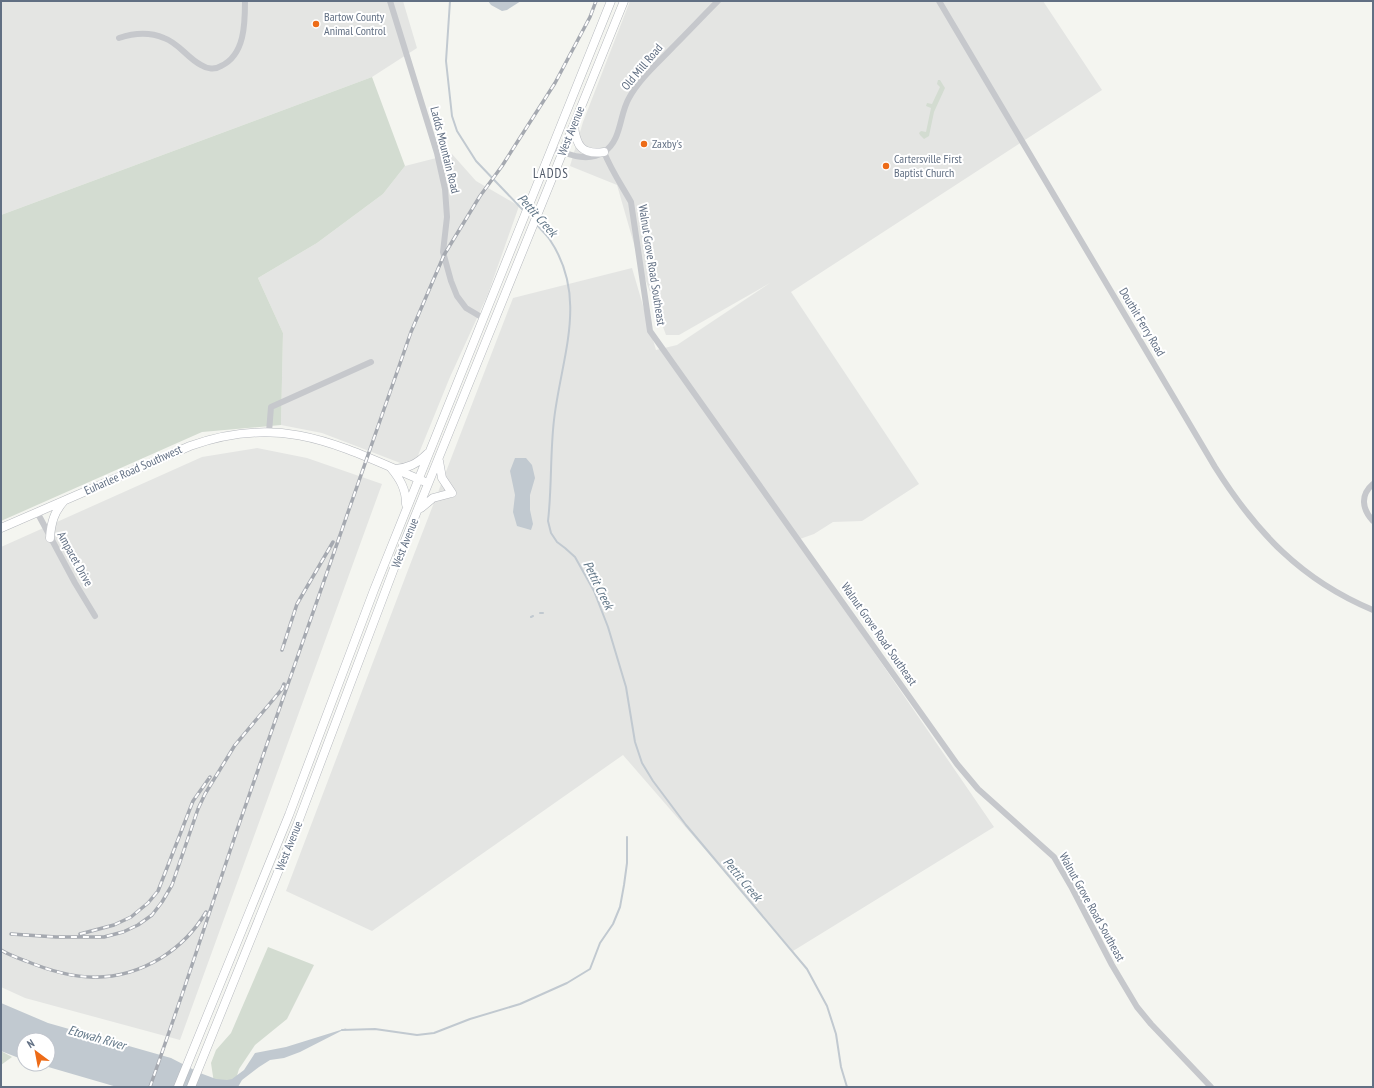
<svg xmlns="http://www.w3.org/2000/svg" width="1374" height="1088" viewBox="0 0 1374 1088" font-family="'PT Sans Narrow',sans-serif">
<rect width="100%" height="100%" fill="#f4f5f0"/>
<!-- built -->
<path fill="#e4e5e3" d="M1 1H403L417 48 372 77 1 215Z
M630 1H1043L1102 90 791 292 919 484 862 521 833 522 814 534 797 540 994 827 793 951 623 755 372 931 286 891 408 570 513 298 632 268 656 350 677 345 770 283 679 335H666L640 265 617 185 570 166 583 122Z
M452 154 476 181 519 206 488 294 450 377 417 458 409 463 403 464 322 433 281 425 283 333 258 278 317 243 383 194 405 166Z
M257 448 307 458 382 484 180 1040 25 998 1 987V547L202 457Z"/>
<!-- green -->
<path fill="#d3dcd1" d="M372 77 405 166 383 194 317 243 258 278 283 333 281 425 202 432 1 521V215Z
M938 80H940L945 88 934 112 929 136 924 139 920 135 919 133 921 131 926 132 931 108 926 106 927 103 932 104 940 87 937 84Z
M268 947 314 965 287 1019 255 1045 239 1069 236 1079 214 1083 211 1063 216 1050 231 1033Z
M1 1051 12 1057 1 1065Z"/>
<!-- water -->
<path fill="#c1c9d0" d="M488 1H521L507 10 502 11 491 5Z
M515 458H526L532 465 535 478 530 495V510L533 524 531 530 517 526 513 512 515 495 510 471Z
M1 1003 48 1023 171 1058 200 1073 216 1079 227 1080 232 1079 244 1070 255 1053 286 1047 347 1028 300 1052 284 1058 270 1060 259 1067 242 1080 238 1087H117L38 1064H48V1040H24V1060L1 1051Z"/>
<g fill="none" stroke-linecap="round" stroke-linejoin="round">
<!-- stream -->
<path stroke="#c1c9d0" stroke-width="2" d="M450 1 446 61 452 116 457 131 476 161 523 210
M536 224C540 229 546 234 550 240 589 298 561 358 554 420 550 454 552 487 548 521L551 533 557 542 565 548 575 557 594 591 608 627 626 687 635 742 642 763 653 781 686 825 807 969 827 1006 836 1034 841 1067 847 1087
M540 613H543
M531 617 533 616
M342 1030 375 1029 417 1035 434 1033 470 1019 520 1004 567 983 590 969 600 943 613 924 620 907 624 885 627 863V837"/>
<!-- major casing -->
<g stroke="#b6b9be" stroke-width="9">
<path id="major" d="M574 126C576 146 582 155 604 152
M439 461 442 478 452 493
M391 468C400 479 406 489 406 504
M395 469C408 468 417 464 427 454
M421 508 433 498 452 493
M1 528 190 446C283 413 338 445 423 481
M50 538C51 523 54 512 64 501
M178 1087 289 815 374 590 611 1
M191 1087 297 825 396 563 624 1"/>
</g>
<!-- minor -->
<path stroke="#c6c8cc" stroke-width="6" d="M390 1 437 153 445 189 447 217 443 252 451 281 457 296 466 308 483 318
M939 1 1215 467C1256 532 1301 580 1373 610
M119 38C134 33 150 32 164 38 179 43 187 58 201 65 207 69 215 70 221 66 245 55 245 23 245 1
M551 148C568 154 587 163 604 152 622 140 619 115 629 98 640 78 658 63 673 47 688 32 703 16 718 1
M604 152C611 170 622 186 631 202L650 331 957 764 978 789 1054 857 1072 888 1112 965 1137 1007 1151 1024 1211 1087
M269 432 271 407 371 362
M1373 484C1360 495 1362 509 1373 521
M37 512 75 583 95 616"/>
<!-- major -->
<use href="#major" stroke="#fff" stroke-width="8"/>
<!-- rail casing -->
<g stroke="#a5a9b0" stroke-width="3.5">
<path id="rail" d="M282 650 297 604 333 542
M11 934 56 937H104L123 932 138 925 152 915 162 902 172 885 198 809 205 794 235 745 282 689 284 684
M80 934 114 925 131 917 148 903 158 891 193 801 210 777
M1 950C9 955 18 958 26 961 74 981 116 985 161 958 180 946 195 931 206 912
M150 1087 184 989 237 830 411 332 444 255 480 196 502 166 555 83 590 17 596 1"/>
</g>
<!-- rail -->
<use href="#rail" stroke="#fff" stroke-width="2" stroke-dasharray="6" stroke-linecap="butt"/>
</g>
<!-- markers -->
<g fill="#ed6b17" stroke="#fff" stroke-width="1.5">
<circle cx="316" cy="24" r="4"/>
<circle cx="644" cy="144" r="4"/>
<circle cx="886" cy="166" r="4"/>
</g>
<g text-anchor="middle" stroke-width="4" stroke-linejoin="round" paint-order="stroke">
<!-- poi labels -->
<g font-size="12" fill="#616f83" stroke="#fff" text-anchor="start">
<text x="324" y="21">Bartow County<tspan x="324" dy="14">Animal Control</tspan></text>
<text x="652" y="148">Zaxby's</text>
<text x="894" y="163">Cartersville First<tspan x="894" dy="14">Baptist Church</tspan></text>
</g>
<!-- street labels -->
<g font-size="12" fill="#616f83" stroke="#fff">
<text transform="translate(642 67) rotate(-50)" y="4">Old Mill Road</text>
<text transform="translate(571 131) rotate(-68)" y="4">West Avenue</text>
<text transform="translate(445 150) rotate(76)" y="4">Ladds Mountain Road</text>
<text transform="translate(652 265) rotate(81)" y="4">Walnut Grove Road Southeast</text>
<text transform="translate(1142 322) rotate(59)" y="4">Douthit Ferry Road</text>
<text transform="translate(133 470) rotate(-24)" y="4">Euharlee Road Southwest</text>
<text transform="translate(405 543) rotate(-68)" y="4">West Avenue</text>
<text transform="translate(75 559) rotate(61)" y="4">Ampacet Drive</text>
<text transform="translate(879 634) rotate(55)" y="4">Walnut Grove Road Southeast</text>
<text transform="translate(289 846) rotate(-68)" y="4">West Avenue</text>
<text transform="translate(1092 907) rotate(61)" y="4">Walnut Grove Road Southeast</text>
</g>
<!-- neighbourhood labels -->
<g font-size="13" letter-spacing="1" fill="#505968" stroke="#fff">
<text x="551" y="178">LADDS</text>
</g>
<!-- water labels -->
<g font-size="13" font-style="italic" fill="#627788" stroke="#fff">
<text transform="translate(538 215) rotate(48)" y="5">Pettit Creek</text>
<text transform="translate(599 585) rotate(64)" y="5">Pettit Creek</text>
<text transform="translate(743 879) rotate(50)" y="5">Pettit Creek</text>
<text transform="translate(97 1037) rotate(16)" y="5">Etowah River</text>
</g>
</g>
<!-- border -->
<rect width="1374" height="1088" fill="none" stroke="#616f83" stroke-width="4"/>
<!-- north arrow -->
<g transform="translate(36 1052) rotate(328)"><circle r="19" fill="#ffffff" stroke="#c0c5cd"/>
<path d="M0-3L7 15L0 10L-7 15Z" fill="#ed6b17"/>
<text y="-6" font-size="11" font-weight="bold" text-anchor="middle" fill="#616f83">N</text>
</g>
</svg>
